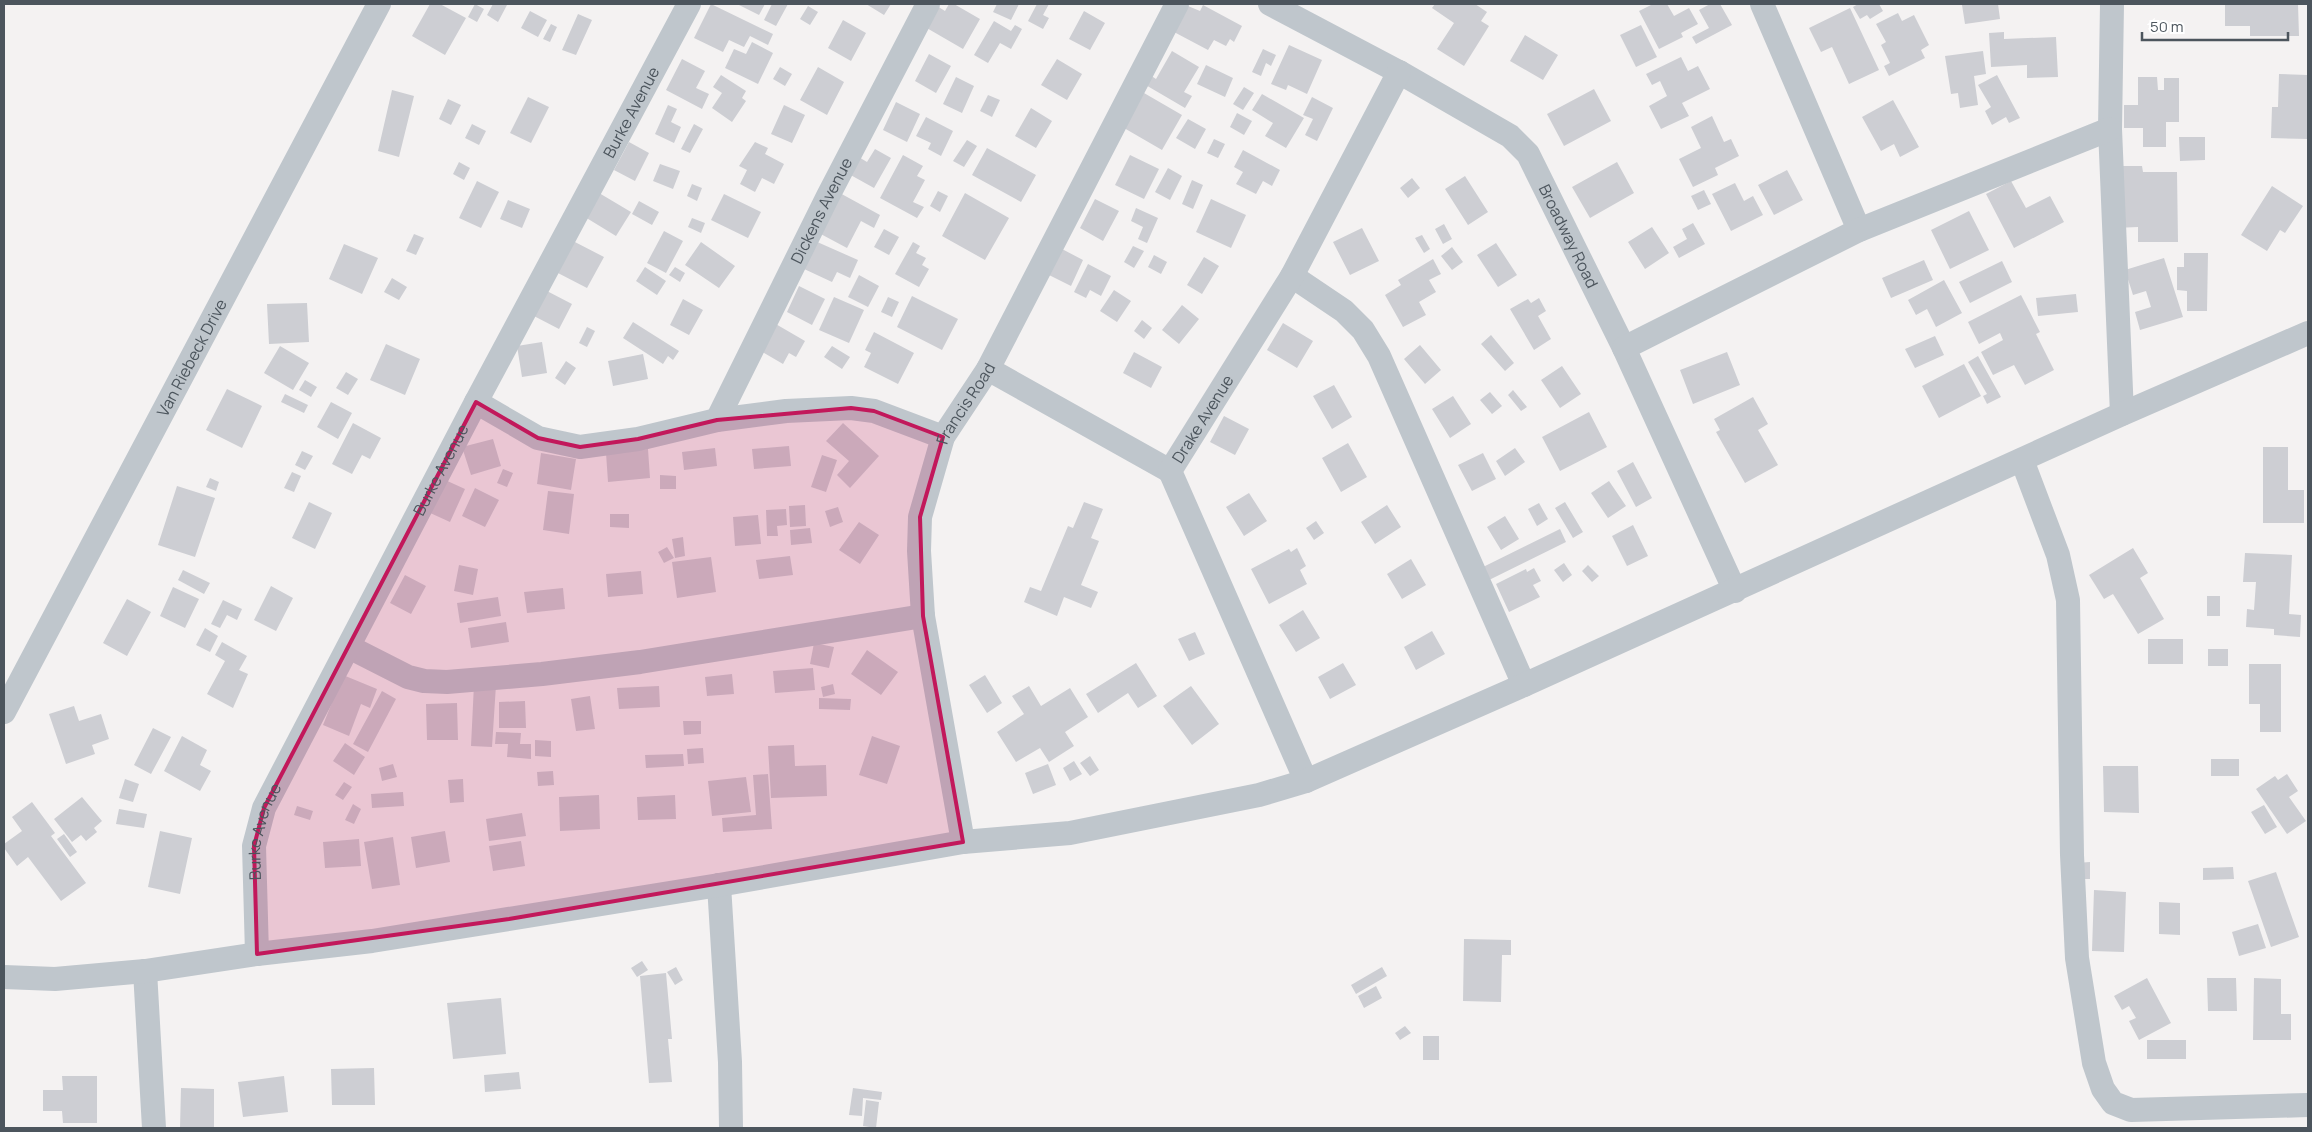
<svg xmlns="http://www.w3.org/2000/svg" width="2312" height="1132" viewBox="0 0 2312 1132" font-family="Manrope,sans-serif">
<rect width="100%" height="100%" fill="#f4f2f2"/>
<!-- building -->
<path fill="#cdced3" d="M430 4H440L466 18 445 55 412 36Z
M475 4 484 9 477 22 468 17Z
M493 4 507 5 498 22 487 15Z
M711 4 773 34 768 45 750 36 744 47 729 40 723 52 694 38Z
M737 4H765L759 15Z
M772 4H788L776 26 764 20Z
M866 4H891L884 15Z
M949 4H954L980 19 963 49 925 27 937 6 945 11Z
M997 4H1019L1011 20 993 12Z
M1037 4H1049L1043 15 1049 18 1043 29 1028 21Z
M1435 4H1475L1487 12 1481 21 1489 26 1464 66 1437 49 1454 23 1432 8Z
M1653 4H1667L1674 16 1689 8 1698 24 1681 33 1683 37 1659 49 1639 11Z
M1710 4H1720L1732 25 1696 44 1692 37 1709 28 1699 10Z
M1858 4H1879L1883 11 1870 19 1867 15 1860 19 1853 7Z
M1971 4H1998L2000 19 1965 24 1962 5Z
M2225 4H2298L2299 36H2250V26H2225Z
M1203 5 1242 26 1234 42 1230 39 1226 46 1214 40 1208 50 1174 32 1188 6 1200 11Z
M808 6 818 12 810 25 800 19Z
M1850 8 1879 70 1849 84 1832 47 1821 52 1809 28Z
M530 11 547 20 538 37 521 28Z
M1084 11 1105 23 1090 50 1069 39Z
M1898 13 1902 21 1914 15 1929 45 1921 50 1925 58 1889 76 1884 66 1890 63 1881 45 1886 42 1876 24Z
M578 14 592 20 576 55 562 50Z
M843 20 866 33 851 61 828 48Z
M994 21 1011 31 1015 25 1022 29 1011 49 1000 43 988 63 974 55Z
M551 24 557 27 550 42 543 39Z
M1641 25 1657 57 1636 67 1620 35Z
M2004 32V39L2056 37 2058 77 2027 78V65L1991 67 1989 33Z
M1525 35 1558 55 1543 80 1510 61Z
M752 42 773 53 758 84 725 68 734 49 746 54Z
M1289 45 1322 60 1307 94 1288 85 1286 90 1271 84Z
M1263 49 1276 55 1271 66 1266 63 1261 76 1252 72Z
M1172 51 1199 67 1184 92 1192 96 1185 108 1144 84 1150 75 1156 79Z
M1983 51 1986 74 1974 76 1978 105 1960 108 1958 93 1951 94 1945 56Z
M929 54 951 66 936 93 915 81Z
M1681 57 1688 71 1698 66 1710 89 1682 103 1689 116 1661 129 1649 106 1667 96 1660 81 1652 85 1646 74Z
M682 59 705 71 696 88 709 94 702 109 666 90Z
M1057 59 1082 74 1067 100 1041 85Z
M1206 65 1233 78 1225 97 1197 84Z
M780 67 792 74 785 86 773 79Z
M818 67 844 82 827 115 800 100Z
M2279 74 2307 75 2308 139 2271 138 2272 107H2278Z
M721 75 746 91 742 98 746 101 732 122 712 108 722 93 713 87Z
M1997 75 2020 118 2009 123 2006 117 1992 125 1985 111 1991 107 1978 85Z
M956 77 974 86 962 113 943 104Z
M2138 77H2157L2158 90H2164V78H2179V122H2166V147H2143V128H2124V105H2138Z
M1244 87 1254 93 1243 110 1233 104Z
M1594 89 1611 121 1564 146 1547 114Z
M392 90 414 96 399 157 378 151Z
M1144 93 1182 115 1162 150 1124 128Z
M1262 94 1304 118 1286 148 1265 136 1273 123 1252 110Z
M988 95 1000 100 992 117 980 111Z
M528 97 549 107 531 143 510 133Z
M1312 97 1333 108 1317 141 1305 135 1313 119 1303 115Z
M448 99 461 105 451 125 439 119Z
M1893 100 1919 147 1900 157 1894 144 1881 151 1862 117Z
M896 102 920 114 907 142 883 130Z
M668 105 677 109 671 122 681 127 674 143 655 134Z
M784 105 805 115 792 143 771 134Z
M1031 108 1052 121 1036 148 1015 136Z
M1237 113 1252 121 1244 135 1230 127Z
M1712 116 1724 142 1731 139 1739 156 1715 168 1718 175 1693 187 1679 159 1701 148 1691 127Z
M926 117 953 131 941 156 928 149 931 143 916 136Z
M1188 119 1206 129 1195 149 1176 138Z
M472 124 486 131 479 145 465 138Z
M694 124 703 129 690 153 681 149Z
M2179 137H2205V160L2180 161Z
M1214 139 1225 144 1218 158 1207 153Z
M967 140 977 146 964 167 953 161Z
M629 142 649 153 635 181 614 170Z
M755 142 768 148 765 154 784 164 774 184 762 178 755 192 740 184 747 170 739 166Z
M987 148 1036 175 1021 202 972 175Z
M875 149 891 158 874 188 847 173 857 156 867 162Z
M1243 150 1280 170 1272 186 1263 181 1256 194 1236 184 1243 172 1234 167Z
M903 155 923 166 917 176 925 180 913 202 924 207 917 218 880 198Z
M1130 155 1159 169 1144 199 1115 185Z
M459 162 470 168 464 180 453 174Z
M1617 162 1634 193 1590 218 1572 187Z
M660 164 680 171 673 189 653 181Z
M2114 166H2142L2143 172H2177L2178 242H2138V227L2115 228Z
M1168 168 1182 176 1170 200 1155 192Z
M1787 170 1803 200 1774 215 1758 185Z
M1465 176 1488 212 1468 225 1445 189Z
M1412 178 1420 188 1408 198 1400 188Z
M1192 180 1203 185 1193 209 1182 204Z
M477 181 499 192 481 228 459 218Z
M2011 181 2026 208 2050 196 2064 222 2014 248 1986 194Z
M1735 183 1744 201 1753 196 1763 215 1731 231 1712 194Z
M692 184 702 188 697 201 687 196Z
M2272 186 2303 206 2285 233 2280 230 2267 251 2241 235Z
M594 190 631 212 616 236 580 214Z
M1704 190 1711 204 1698 210 1691 196Z
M938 191 948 196 940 212 930 206Z
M838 192 880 215 874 228 861 221 847 248 817 232Z
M965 193 1009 218 985 260 942 236Z
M724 194 761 212 748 238 711 220Z
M1095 199 1119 211 1103 241 1080 228Z
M1211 199 1246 215 1231 248 1196 232Z
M508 200 530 209 522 228 500 219Z
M639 201 659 212 652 225 632 214Z
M1136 208 1158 218 1147 243 1138 239 1143 227 1131 221Z
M1969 211 1989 250 1950 269 1931 230Z
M692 218 705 223 701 233 688 227Z
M1693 223 1705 244 1679 258 1673 247 1687 239 1682 229Z
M1444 224 1452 239 1443 244 1435 229Z
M1652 227 1669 253 1645 269 1628 242Z
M1362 228 1379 261 1350 275 1333 242Z
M884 229 899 237 889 255 874 247Z
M664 231 683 241 666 273 647 263Z
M414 234 424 238 416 255 406 251Z
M1422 235 1430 249 1424 253 1415 238Z
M573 241 604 257 587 288 556 272Z
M815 241 858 260 850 278 837 272 832 282 802 268Z
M701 242 735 266 719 288 685 265Z
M913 242 920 246 916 253 926 258 922 265 929 269 919 287 895 274Z
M1496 243 1517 275 1498 287 1477 255Z
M344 244 378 258 362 294 329 279Z
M1133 246 1144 251 1134 268 1124 262Z
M1452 247 1463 262 1452 270 1441 256Z
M1062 249 1083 260 1071 286 1049 275Z
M2184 253H2208L2207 311H2187V291L2177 290V267H2184Z
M1154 255 1167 262 1161 274 1148 267Z
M1204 257 1219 266 1202 294 1187 285Z
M2164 258 2183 317 2140 330 2135 312 2151 307 2146 291 2133 295 2125 270Z
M1433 259 1441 274 1429 280 1436 292 1419 302 1426 315 1403 327 1385 295 1401 285 1398 280Z
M1924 260 1933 280 1891 298 1882 278Z
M2002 261 2012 282 1970 303 1959 282Z
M1088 264 1111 276 1101 296 1090 290 1086 298 1074 292Z
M645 267 666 281 657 295 636 281Z
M675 267 685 273 680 282 669 275Z
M859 275 879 286 868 307 848 297Z
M392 278 407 287 399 300 384 292Z
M1944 280 1962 313 1936 327 1927 309 1916 315 1908 300Z
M799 286 825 299 812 325 787 312Z
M545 290 572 304 559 329 532 315Z
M1114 290 1131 301 1117 322 1100 311Z
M2076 294 2078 312 2038 316 2036 298Z
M2021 295 2040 332 2036 334 2054 370 2025 385 2014 365 1993 375 1981 352 2003 340 2000 333 1979 344 1968 322Z
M912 296 958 319 942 350 897 327Z
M834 297 864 310 849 343 819 330Z
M888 297 899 302 892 317 881 312Z
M1539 298 1546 311 1538 316 1551 339 1534 350 1510 309 1528 299 1531 303Z
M683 299 703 310 689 335 670 325Z
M307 303 309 342 269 344 267 304Z
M1182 305 1199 319 1179 344 1162 330Z
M1142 320 1152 328 1144 339 1134 331Z
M633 322 679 351 673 360 668 356 663 364 623 338Z
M774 323 805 341 796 357 789 353 783 364 759 350Z
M1283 323 1313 341 1297 368 1267 350Z
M587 327 595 331 587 347 579 343Z
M874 332 914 353 898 384 864 367 871 353 865 350Z
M1491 335 1514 363 1505 371 1481 344Z
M1935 336 1944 355 1915 368 1905 349Z
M542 342 547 373 522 377 517 346Z
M386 344 420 359 405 395 370 380Z
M1420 345 1441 370 1425 384 1404 359Z
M280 346 309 363 293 390 264 373Z
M832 346 850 357 842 369 824 357Z
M1134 352 1162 367 1151 388 1123 373Z
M1727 352 1740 385 1693 404 1680 370Z
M643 354 648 379 613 386 608 361Z
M1978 356 2001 397 1987 404 1983 396 1987 394 1968 362Z
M566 361 576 368 565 385 555 378Z
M1964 364 1981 396 1939 418 1922 386Z
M1562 366 1581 394 1560 408 1541 380Z
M346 372 358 379 348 395 336 388Z
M305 380 317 387 311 397 299 390Z
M1334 385 1352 417 1332 429 1313 396Z
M227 389 262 406 242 448 206 430Z
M1513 390 1527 407 1521 411 1508 395Z
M1490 392 1502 406 1492 414 1480 400Z
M285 394 308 405 304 413 281 402Z
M1453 396 1471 424 1450 438 1432 409Z
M1753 397 1768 424 1758 430 1778 465 1745 483 1716 432 1720 430 1714 419Z
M331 402 352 413 338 439 317 427Z
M1589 412 1607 447 1560 471 1542 437Z
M1224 416 1249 429 1235 455 1210 442Z
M353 423 381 438 370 459 362 455 352 474 332 464Z
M843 423 879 456 850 488 837 475 849 461 826 441Z
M493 439 501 466 471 475 462 447Z
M1348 443 1367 477 1341 492 1322 458Z
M789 446 791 466 754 469 752 449Z
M2263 447H2288V490H2304V523H2263Z
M715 448 717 466 684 470 682 452Z
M1515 448 1525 462 1505 476 1496 461Z
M648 449 650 478 608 482 606 453Z
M302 451 313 456 305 470 295 465Z
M541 453 576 459 571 490 537 484Z
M1483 453 1496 479 1472 491 1458 465Z
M822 455 837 460 826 492 811 487Z
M1633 462 1652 498 1636 507 1617 471Z
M503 469 513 473 507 487 497 483Z
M292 472 301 476 294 492 284 488Z
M660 475 676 476V489H660Z
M210 478 219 482 216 491 206 487Z
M443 479 465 489 450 522 428 512Z
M1609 481 1626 506 1608 518 1591 493Z
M177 486 215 498 195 557 158 545Z
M475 488 499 500 485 527 462 516Z
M548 491 574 494 569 534 543 530Z
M1249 493 1267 521 1244 536 1226 507Z
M309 502 332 513 315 549 292 538Z
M1084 502 1103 509 1091 538 1099 541 1081 585 1098 592 1091 608 1064 597 1057 616 1024 602 1030 587 1041 591 1068 526 1073 528Z
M1565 502 1583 532 1573 538 1555 508Z
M1539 503 1548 519 1537 526 1528 509Z
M805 505 806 526 790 527 789 506Z
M1387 505 1401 527 1375 544 1361 522Z
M838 507 843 522 830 527 825 511Z
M786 509 787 525 777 526 778 536H767L766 510Z
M610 514H629V528L610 527Z
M758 515 761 544 735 546 733 517Z
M1505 516 1519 539 1501 550 1487 527Z
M1316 521 1324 533 1314 540 1306 528Z
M859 522 879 535 860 564 839 550Z
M1633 525 1648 556 1627 566 1612 536Z
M810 528 812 543 791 545 790 530Z
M1560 529 1566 542 1485 582 1479 569Z
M683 537 685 556 675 558 672 539Z
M667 547 674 558 664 563 658 552Z
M1297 548 1306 566 1300 570 1307 584 1269 604 1251 569 1289 549 1291 552Z
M2133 548 2148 573 2140 578 2164 619 2138 634 2113 594 2104 599 2089 575Z
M2245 553 2292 555 2289 614 2301 615 2300 637 2274 635V629L2246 627 2247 609 2254 610 2256 582H2243Z
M790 556 793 575 759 579 756 560Z
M711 557 716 592 677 598 672 562Z
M1411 559 1426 585 1402 599 1387 574Z
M1564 563 1572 575 1563 582 1554 570Z
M459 565 478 569 473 595 454 591Z
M1588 565 1599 576 1592 582 1582 571Z
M1534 568 1541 581 1533 585 1540 597 1509 612 1496 584 1526 569 1527 572Z
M183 570 210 583 204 594 178 580Z
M641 571 643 594 608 597 606 574Z
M405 575 426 586 411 614 390 603Z
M271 586 293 598 276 631 254 620Z
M173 587 199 599 185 628 160 616Z
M563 588 565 609 527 613 524 592Z
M2207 596H2220V616H2207Z
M498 597 501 616 460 623 457 603Z
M127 599 151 612 127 656 103 643Z
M223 600 242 609 237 620 227 615 220 628 211 624Z
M1303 610 1320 638 1296 652 1279 625Z
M506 622 509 642 471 648 468 628Z
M205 628 218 636 210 652 196 645Z
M1432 631 1445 654 1416 670 1404 647Z
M1195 632 1205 654 1189 661 1178 639Z
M2148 639H2183V664H2148Z
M222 642 247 656 239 670 248 674 233 708 207 694 225 661 215 655Z
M814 643 834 647 829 668 810 664Z
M2208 649H2228V666H2208Z
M867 650 898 672 881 695 851 674Z
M1136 663 1157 696 1138 708 1128 693 1098 713 1086 694Z
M1343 663 1356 685 1330 699 1318 677Z
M2249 664H2281V732H2260V704H2249Z
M813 668 815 690 775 693 773 671Z
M732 674 734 694 707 696 705 677Z
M343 675 377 689 370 708 361 704 349 736 323 725Z
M985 675 1002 703 987 713 969 685Z
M474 684 496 685 492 747 471 746Z
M833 684 835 694 823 697 821 687Z
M659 686 660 707 619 709 617 688Z
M1029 686 1041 706 1070 688 1088 717 1065 732 1074 746 1049 762 1040 748 1016 762 997 732 1024 714 1012 696Z
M1191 686 1219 724 1192 745 1163 706Z
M382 691 396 699 368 752 353 744Z
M590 696 595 729 576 731 571 699Z
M819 698 851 699 850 710 819 709Z
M525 701 526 728H499V702Z
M457 703 458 740H427L426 704Z
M74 706 79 721 101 714 109 739 92 745 95 754 66 764 49 714Z
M683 721H701V734L684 735Z
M153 728 171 737 151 774 134 765Z
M496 732 521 733 520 744H531V759L507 757 508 744H495Z
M182 736 207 750 200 765 211 771 200 791 164 771Z
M872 736 900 746 887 784 859 775Z
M535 740 551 741V757L535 756Z
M345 743 365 757 354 775 333 761Z
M794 745 795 766 826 765 827 796 771 798 768 746Z
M703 748 704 763 688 764 687 749Z
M683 754 684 766 646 768 645 755Z
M1090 756 1099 770 1090 776 1080 763Z
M2211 759H2239V776H2211Z
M1074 761 1082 774 1070 781 1063 768Z
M393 764 397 777 382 781 379 768Z
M1048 764 1056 785 1033 794 1025 773Z
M2103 766H2138L2139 813 2104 812Z
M553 771 554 785 538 786 537 772Z
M768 774 772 829 723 832 722 818 756 815 753 775Z
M2287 774 2298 791 2289 797 2306 821 2287 834 2256 789 2275 776 2278 780Z
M746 777 751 812 712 816 708 781Z
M125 779 139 784 133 802 119 798Z
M463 779 464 802 450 803 448 780Z
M344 782 352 787 343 800 335 795Z
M403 792 404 806 372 808 371 794Z
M599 795 600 829 560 831 559 797Z
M675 795 676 819 638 820 637 797Z
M82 797 102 821 94 828 97 832 86 841 81 835 72 842 54 819Z
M32 802 55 833 51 836 86 883 61 901 28 857 17 866 4 848V844L22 831 12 817Z
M353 804 361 809 354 824 345 820Z
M2264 805 2277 827 2265 834 2251 812Z
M297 806 313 811 310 820 294 815Z
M119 809 147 814 144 828 116 824Z
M522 813 526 836 489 841 486 819Z
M160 831 192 838 180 894 148 887Z
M445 831 450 862 416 868 411 837Z
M64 834 77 852 70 857 57 839Z
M393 837 400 885 372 889 364 842Z
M359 839 361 866 325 868 323 842Z
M521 841 525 866 493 871 489 846Z
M2090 862V879H2077L2076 863Z
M2233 867 2234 879 2203 880V868Z
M2276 872 2299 937 2271 947 2248 881Z
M2094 890 2126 892 2124 952 2092 951Z
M2159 902 2180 903V935L2159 934Z
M2258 924 2266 948 2239 956 2232 932Z
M1464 939 1511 940V955H1502L1501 1002 1463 1001Z
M642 961 648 970 637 977 631 968Z
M676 967 683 980 675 985 667 972Z
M1382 967 1387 976 1356 994 1351 985Z
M666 973 672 1039H668L672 1082 649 1083 640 976Z
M2147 978 2171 1023 2139 1040 2129 1021 2136 1018 2129 1006 2122 1010 2114 996Z
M2207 978H2236L2237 1011H2208Z
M2254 978 2281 979V1014H2291V1040H2253Z
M1376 986 1382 998 1364 1008 1358 996Z
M501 998 506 1054 453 1059 447 1003Z
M1405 1026 1411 1033 1400 1040 1395 1033Z
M1423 1036H1439V1060H1423Z
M2147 1040H2186V1059H2147Z
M374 1068 375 1105H332L331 1069Z
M519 1072 521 1089 485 1092 484 1075Z
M62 1076H97V1123H63L62 1111H43V1090H63Z
M284 1076 288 1112 243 1117 238 1082Z
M181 1088 214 1089V1128H180Z
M853 1088 882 1092 881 1100 863 1098 862 1116 849 1115Z
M866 1100 879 1102 876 1128 863 1126Z"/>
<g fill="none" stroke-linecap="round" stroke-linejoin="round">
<!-- minor -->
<g stroke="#bfc6cc" stroke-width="24">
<path id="s1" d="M1270 4 1399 72 1510 136 1528 154 1624 348 1735 591"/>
<path d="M1762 4 1859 230"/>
<path d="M2112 4 2110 129 2122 414"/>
<path d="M1292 276 1344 311 1363 330 1379 356 1524 685"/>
<path d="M1624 348 1859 230 2110 129"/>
<path d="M988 369 1170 471"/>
<path d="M476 402 538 438 580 447 638 439 717 420 786 411 851 408 874 411 943 437"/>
<path id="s2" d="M717 420 828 196 928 4"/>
<path d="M2022 460 2058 555 2068 600 2072 855 2077 958 2094 1063 2103 1089 2113 1103 2131 1110 2308 1105"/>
<path d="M349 647 408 677 424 681 447 682 542 674 640 662 923 616"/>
<path id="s3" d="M4 712 379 4"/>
<path id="s4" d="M1306 781 1170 471 1292 276 1399 72"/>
<path id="s5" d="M963 842 923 616 919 551 920 517 943 437 988 369 1177 4"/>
<path d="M719 885 730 1062 731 1128"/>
<path id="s6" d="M257 954 254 846 264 808 476 402 689 4"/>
<path d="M145 971 154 1128"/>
<path d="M4 977 55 979 145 971 257 954 372 941 719 885 963 842 1070 833 1259 795 1306 781 1524 685 2122 414 2308 333"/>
</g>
</g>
<!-- marked area -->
<path fill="#c2185b" fill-opacity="0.2" stroke="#c2185b" stroke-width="4" stroke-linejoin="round" d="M476 402 538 438 580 447 638 439 717 420 851 408 874 411 943 437 920 517 923 616 963 842 509 919 257 954 254 846 264 808Z"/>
<g text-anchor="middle" stroke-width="5" stroke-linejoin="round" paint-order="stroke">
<!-- street labels -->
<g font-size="16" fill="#4c555d" stroke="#fff">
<text dy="6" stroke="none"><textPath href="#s6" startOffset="934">Burke Avenue</textPath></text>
<text dy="6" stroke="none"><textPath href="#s2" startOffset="234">Dickens Avenue</textPath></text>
<text dy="6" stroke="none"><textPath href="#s1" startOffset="391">Broadway Road</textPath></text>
<text dy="6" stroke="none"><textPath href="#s3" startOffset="401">Van Riebeck Drive</textPath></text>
<text dy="6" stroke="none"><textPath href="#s5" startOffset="452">Francis Road</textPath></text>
<text dy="6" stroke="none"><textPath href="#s4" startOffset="400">Drake Avenue</textPath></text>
<text dy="6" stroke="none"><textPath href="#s6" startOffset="529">Burke Avenue</textPath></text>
<text dy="6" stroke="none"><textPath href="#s6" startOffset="124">Burke Avenue</textPath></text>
</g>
</g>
<!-- border -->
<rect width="2312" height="1132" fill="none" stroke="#4c555d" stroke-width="10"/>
<!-- scale -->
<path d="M2142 32v8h146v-8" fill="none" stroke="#4c555d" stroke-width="2.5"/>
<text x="2150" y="32" font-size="15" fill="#4c555d" stroke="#ffffff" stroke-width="4" paint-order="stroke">50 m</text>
</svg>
